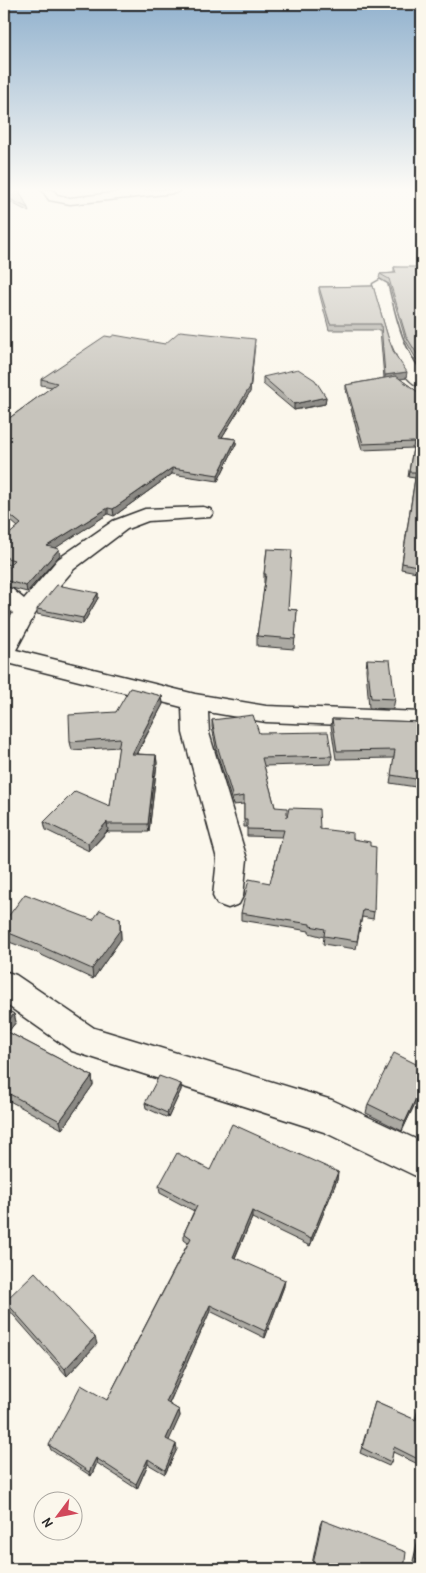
<svg xmlns="http://www.w3.org/2000/svg" width="426" height="1573" viewBox="0 0 426 1573" font-family="'Patrick Hand',sans-serif">
<rect width="100%" height="100%" fill="#fbf7ec"/>
<filter id="ink" filterUnits="userSpaceOnUse"><feTurbulence type="fractalNoise" baseFrequency=".02" numOctaves="2"/><feDisplacementMap in="SourceGraphic" scale="10" xChannelSelector="R" yChannelSelector="G"/><feConvolveMatrix kernelMatrix="1 2 1 2 8 2 1 2 1" color-interpolation-filters="sRGB"/></filter>
<g filter="url(#ink)">
<g fill="none" stroke-linecap="round" stroke-linejoin="round">
<!-- minor casing -->
<g stroke="#2b2b2b" stroke-width="3">
<path id="minor" d="M42 190H53L57 195 70 198 139 190H180L175 193 70 204 49 200Z
M380 280 387 284C395 314 401 348 422 372V387C393 381 379 309 373 284Z
M203 507 210 509 213 513 210 517 148 521 127 529 74 569 35 614 16 650 195 694 266 706 422 712V728L266 722 208 712 209 733 247 859 243 896 239 904 228 908 217 904 213 896 217 859 183 733 182 707 4 662V629L13 613 4 605V587L12 589 24 599 58 559 113 521 145 509Z
M4 971 16 975 94 1028 332 1100 422 1142V1179L324 1132 72 1051 4 1003Z"/>
</g>
<!-- minor -->
<use href="#minor" fill="#fbf7ec" fill-rule="evenodd"/>
</g>
<!-- wall -->
<path fill="#aba9a2" stroke="#2b2b2b" d="M4 190 28 208 29 212 4 199Z
M394 267 422 269V369L406 341 389 284 379 278 380 274 394 273Z
M373 286 388 337 406 378 400 379 422 395V573L401 569 415 478 408 477 413 448 362 450 346 390V385L384 378 380 330H329L319 292V287Z
M165 344 255 345 250 392 222 437 236 439V444L218 481 172 474 114 516 108 514 55 548 60 555 27 592 4 586V570L9 565 4 563V537H6L18 527 4 515V422L52 387 41 385V379Z
M263 377 326 397 325 404 294 410 263 384Z
M267 549 288 609 297 610 294 649 257 646V636L265 583H264V574Z
M98 593V598L83 624 37 614V609Z
M367 659 395 699 393 709 369 708 366 669Z
M162 696 163 704 137 754 156 755 157 763 149 832H108V831L89 851 46 830 44 822 110 806 119 747 72 750 70 742 116 712Z
M332 719 422 722V788L390 783 394 758 336 759 331 726Z
M212 720 259 733 332 756 331 764 264 766 275 807 287 817 320 829 353 839 370 846 374 912 373 919 362 917 356 949 323 944 324 937 309 933V931L241 920V913L270 883 282 837 247 836V827H244V804L233 805 217 753 212 727Z
M120 919 121 939 93 979 33 951 4 940V922Z
M4 1001 5 1006 4 1008 14 1014 16 1022 8 1032 92 1076 93 1085 62 1129 4 1098Z
M422 1067V1089L402 1131 366 1113 368 1104Z
M181 1084V1090L168 1118 146 1108 145 1103Z
M210 1170 338 1172 337 1180 310 1246 252 1218 235 1258 284 1286 265 1338 210 1311 169 1404 179 1410 180 1416 168 1441 177 1449 165 1474 148 1464 137 1489 97 1463 91 1476 51 1450 49 1445 107 1400 188 1243 184 1240V1233L194 1211 160 1193 159 1186Z
M5 1301 97 1344 67 1376 8 1309Z
M422 1393V1466L393 1452 391 1462 389 1466 360 1453 375 1402 415 1420Z
M322 1520 404 1569H311L320 1525Z
M422 1522V1565L413 1561Z"/>
<!-- shaded-wall -->
<path fill="#8b8984" stroke="#2b2b2b" d="M255 339 250 392 219 442V437Z
M407 372 406 378 385 382V375Z
M326 397 325 404 294 410V404Z
M236 439V444L218 481V475Z
M172 468V474L114 516 113 509Z
M108 508V514L48 553 47 546Z
M59 549 60 555 27 592 26 586Z
M98 593V598L83 624V618Z
M162 696 163 704 132 762V754Z
M156 755 157 763 149 832 148 824Z
M107 822 108 830 89 851 88 843Z
M120 919 121 939 93 979 92 969Z
M14 1014 16 1022 4 1037V1025Z
M92 1076 93 1085 62 1129 60 1121Z
M181 1084V1090L168 1118 167 1113Z
M422 1085V1089L402 1131 405 1122Z
M338 1172 337 1180 310 1246 311 1239Z
M252 1211V1218L232 1264 233 1257Z
M285 1280 284 1286 265 1338V1331Z
M210 1305V1311L167 1408 166 1402Z
M95 1337 97 1344 67 1376 65 1369Z
M179 1410 180 1416 167 1445 166 1439Z
M176 1444 177 1449 165 1474V1470Z
M96 1458 97 1463 91 1476 89 1472Z
M148 1459V1464L137 1489 136 1484Z"/>
<!-- building -->
<path fill="#c7c4bc" stroke="#2b2b2b" d="M4 190H19L28 208 4 196Z
M394 267H422V343H420L422 344V362L406 336 389 279 380 274 396 273Z
M373 286 388 337 394 353 407 372 385 375 381 324H330L319 287Z
M180 331 255 339 250 387 219 437 236 439 218 475 172 468 113 509 108 508 47 546 59 549 26 586 4 580V570L14 560 4 557V537H6L21 524 4 510V422L57 383 41 379 105 336 111 337 114 335 165 344Z
M298 369 315 380 326 397 294 404 263 377Z
M396 376 422 395V567L402 563 416 472H409L414 442 363 444 346 385Z
M267 549 292 550 288 609 297 610 295 639 257 636 266 574H264Z
M57 585 98 593 83 618 37 609Z
M367 659 390 660 395 699 371 698Z
M130 688 162 696 132 754 156 755 148 824H107V822L88 843 44 822 75 791 110 806 120 738 70 742 69 715 116 712Z
M253 715 259 733 328 732 332 756 262 758 275 807 287 808V817L289 808 319 809 320 829 353 833V839L370 842V846L376 847 374 912 363 910 357 941 324 936 325 929 310 926V924L241 913 249 879 270 883 284 830 247 829V820H244V796L233 798 217 745 212 720Z
M332 719 422 722V780L391 775 395 750 337 751Z
M25 894 93 920 100 910 120 919V930L92 969 31 942 4 931V922Z
M4 1008 14 1014 4 1025Z
M4 1030 92 1076 60 1121 4 1091Z
M394 1053 422 1067V1085L405 1122 368 1104Z
M159 1076 181 1084 167 1113 145 1103Z
M232 1124 338 1172 311 1239 252 1211 233 1257 285 1280 265 1331 210 1305 166 1402 179 1410 166 1439 176 1444 165 1470 148 1459 136 1484 96 1458 89 1472 49 1445 81 1385 107 1400 191 1238 184 1233 197 1206 159 1186 177 1153 210 1170Z
M35 1272 95 1337 65 1369 5 1301Z
M422 1397V1461L394 1447 391 1462 362 1448 375 1402 416 1420Z
M322 1520 406 1552 404 1569H312Z
M422 1527V1562L415 1558Z"/>
</g>
<!-- sky -->
<linearGradient id="sky" x2="0" y2="1"><stop stop-color="#92b2ce"/><stop offset="0.46" stop-color="#fdfbf6"/><stop offset="1" stop-color="#fdfbf6" stop-opacity="0"/></linearGradient>
<rect width="426" height="411" fill="url(#sky)"/>
<!-- margin -->
<rect width="426" height="1573" fill="none" stroke="#fbf7ec" stroke-width="20"/>
<rect x="10" y="10" width="406" height="1553" fill="none" stroke="#2b2b2b" stroke-width="2" filter="url(#ink)"/>
<!-- north arrow -->
<g transform="translate(58 1516) rotate(238)"><circle r="24" fill="#fbf7ec" stroke="#a8a59f"/>
<path d="M0-4L9 19L0 12L-9 19Z" fill="#d1495b"/>
<text y="-8" font-size="14" font-weight="bold" text-anchor="middle" fill="#2b2b2b">N</text>
</g>
</svg>
